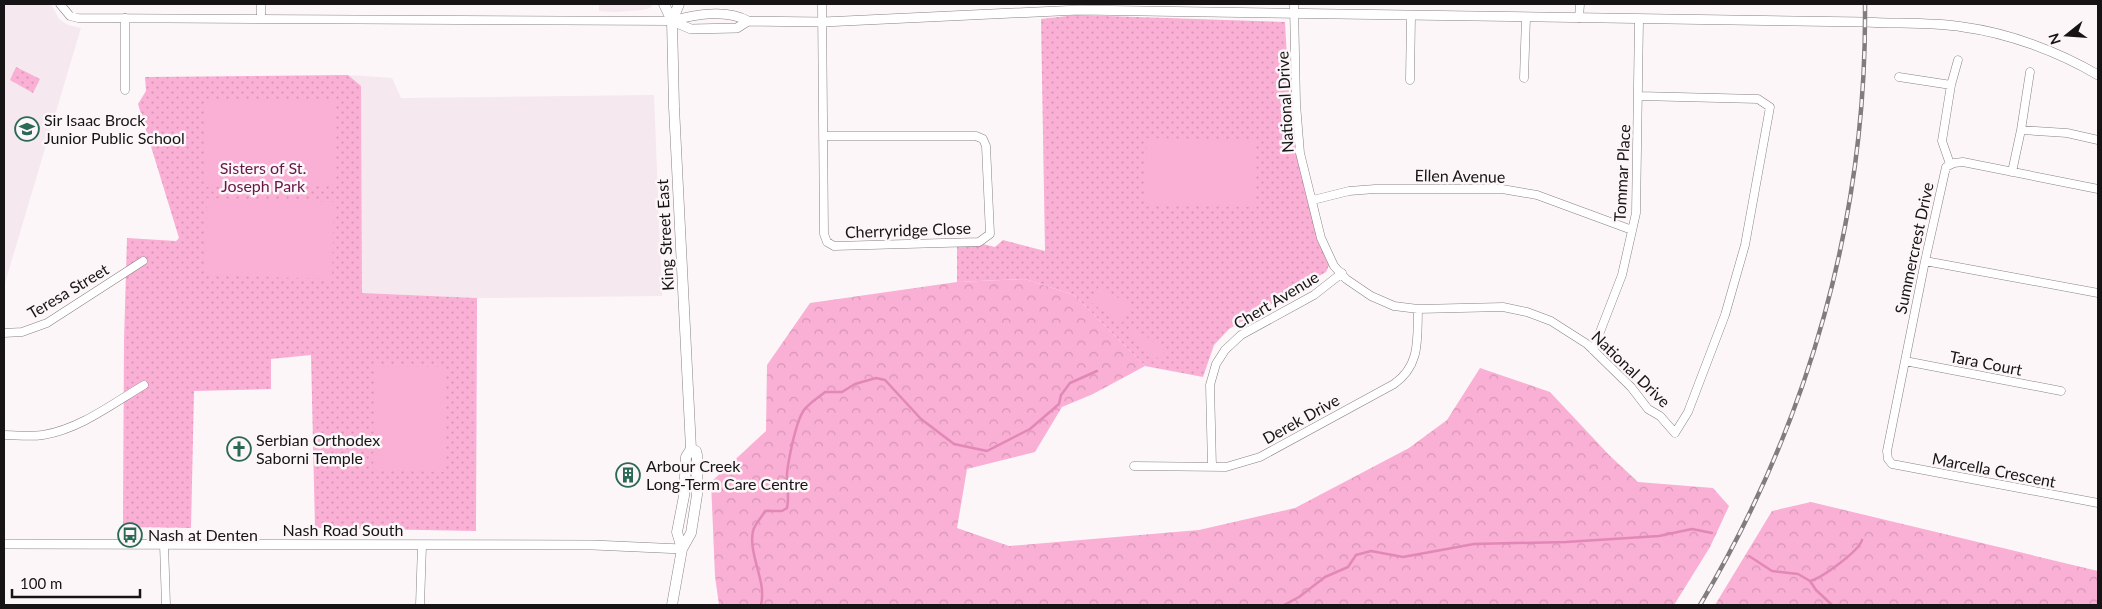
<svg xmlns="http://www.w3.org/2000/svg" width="2102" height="609" viewBox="0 0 2102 609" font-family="Lato,sans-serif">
<defs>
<pattern id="forest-crowns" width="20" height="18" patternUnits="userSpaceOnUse" patternTransform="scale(1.25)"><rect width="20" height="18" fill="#faafd4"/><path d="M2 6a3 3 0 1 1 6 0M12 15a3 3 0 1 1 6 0" fill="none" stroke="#d696b5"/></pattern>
<pattern id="park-dots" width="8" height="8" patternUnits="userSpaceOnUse" patternTransform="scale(1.25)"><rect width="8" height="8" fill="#faafd4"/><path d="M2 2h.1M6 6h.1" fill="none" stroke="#d696b5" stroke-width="1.8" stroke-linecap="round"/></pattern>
</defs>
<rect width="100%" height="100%" fill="#fcf6f9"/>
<!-- built -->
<path fill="#f5e8ee" d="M4 4H51L59 19 68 25 81 28 4 286Z
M599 4H653L650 8 643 10 614 12 599 11Z
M348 75 392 78 401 98 654 95 662 296 477 298 362 293 361 86Z"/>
<!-- forest -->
<path fill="url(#forest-crowns)" d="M1025 279 1074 295 1145 366 1093 394 1062 407 1035 452 967 469 957 528 1009 546 1199 530 1295 508 1409 448 1447 420 1480 368 1550 392 1609 455 1638 482 1713 488 1729 506 1710 547 1674 605H719L715 576 711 482 766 431 767 365 810 303 957 282Z
M1811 502 2098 571V605H1715L1772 511Z"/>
<!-- park -->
<path fill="url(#park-dots)" d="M1076 15 1285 22 1291 133 1321 242 1331 261 1326 272 1229 329 1214 345 1203 377 1145 366 1074 295 1025 279 957 282V245L979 243 995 247 1003 240 1045 251 1041 19Z
M16 67 40 79 33 93 10 80Z
M348 75 361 86 362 293 477 298 476 531 315 528 311 355 271 359V389L194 391 191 528 123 527 124 340 127 238 176 241 179 238 138 104 146 91 145 77Z"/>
<!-- garden -->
<path fill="#faafd4" d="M334 99 335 186 205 187 204 100Z
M1147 138 1255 140 1254 207 1145 205Z
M207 198 334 202 332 279 205 275Z
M1100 285 1132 308 1121 324 1089 301Z
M1134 327 1165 351 1159 359 1128 336Z
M375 366 445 367 444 472 373 470Z"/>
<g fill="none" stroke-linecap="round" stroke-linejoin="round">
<!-- stream -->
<path stroke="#e288b7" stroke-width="2.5" d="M1749 556 1772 571 1798 574 1810 581 1816 590 1832 605
M1810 581C1822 578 1859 551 1862 540
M761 605C767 581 748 555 753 531 754 525 762 517 765 511H782L787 508C789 498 788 494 787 485 785 470 796 421 804 410 809 403 819 397 825 392H842L855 384 876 378 885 380 921 419 954 444 987 451 1030 429 1059 404 1061 395 1070 383 1097 371
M1284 605 1299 597 1325 577 1348 567 1356 555 1371 551 1403 557 1474 544 1566 542 1659 536 1692 529 1712 533"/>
<!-- minor casing -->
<g stroke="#888285" stroke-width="9">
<path id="minor" d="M60 4 70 16 78 18 672 21
M261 4V19
M822 4 824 234 827 242 834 246 979 242 990 234 986 146 983 139 976 136H823
M1294 4 1296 104 1300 153 1321 238 1334 266 1346 279 1371 296 1394 306 1418 309 1503 307 1527 312 1551 321 1587 344 1631 387 1648 409 1660 416 1675 433 1688 412 1725 315 1745 245 1770 107 1758 99 1639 96
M125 18V90
M1579 18 1580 4
M1899 77 1951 85
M1524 78 1526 17
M1410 80 1411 16
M2021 130 2067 133 2098 140
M1950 164 1942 141 1951 85 1958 60
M2012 172 2021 130 2030 72
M2098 189 1963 162 1954 163 1946 167 1925 261 1887 451 1888 459 1892 464 2098 503
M1313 200 1349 191 1375 189H1502L1537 195 1632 230
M1925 261 2098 293
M4 333 22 332 47 323 143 261
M1593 350 1622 275 1636 213 1639 20
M1905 361 2061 391
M4 435C16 435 30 437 43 435 80 429 112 404 144 385
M1134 466 1226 467 1260 457 1394 384C1421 365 1417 339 1418 309
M1212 467 1210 385 1216 364 1225 350 1241 335 1314 295 1342 273
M164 544 166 605
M420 605 422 545"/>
</g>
<!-- tertiary casing -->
<g stroke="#888285" stroke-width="10">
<path id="tertiary" d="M672 21C695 14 727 9 748 21L823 22 1079 10 1864 22C1897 24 1931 22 1963 27 2009 33 2059 52 2098 75
M672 21 691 29 737 28 748 21
M4 544 593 545 682 549"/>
</g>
<!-- secondary casing -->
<g stroke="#888285" stroke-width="11">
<path id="secondary" d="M664 4 672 21
M679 4 672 21 674 107 691 449 686 457 684 496 677 532 682 549
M672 605 682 549 691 533 697 495V455L696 451 691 449"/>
</g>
<!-- minor -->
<use href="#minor" stroke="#fff" stroke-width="8"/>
<!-- tertiary -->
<use href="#tertiary" stroke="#fff" stroke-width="9"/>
<!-- secondary -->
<use href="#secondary" stroke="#fff" stroke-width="10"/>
<!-- rail casing -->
<g stroke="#817d7f" stroke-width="4.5">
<path id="rail" d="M1700 605C1809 422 1867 217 1865 4"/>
</g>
<!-- rail -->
<use href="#rail" stroke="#fcf6f9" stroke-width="2.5" stroke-dasharray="8" stroke-linecap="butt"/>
</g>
<!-- icons -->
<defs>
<g id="school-ring" transform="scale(1.25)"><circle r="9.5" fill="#fcf6f9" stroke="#2c6954" stroke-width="1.5"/><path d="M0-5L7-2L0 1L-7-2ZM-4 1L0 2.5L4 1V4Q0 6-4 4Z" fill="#2c6954"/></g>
<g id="church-ring" transform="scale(1.25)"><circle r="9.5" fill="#fcf6f9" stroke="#2c6954" stroke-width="1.5"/><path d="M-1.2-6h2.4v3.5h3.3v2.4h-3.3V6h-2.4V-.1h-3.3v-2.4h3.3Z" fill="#2c6954"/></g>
<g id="building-ring" transform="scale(1.25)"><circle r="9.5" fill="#fcf6f9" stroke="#2c6954" stroke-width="1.5"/><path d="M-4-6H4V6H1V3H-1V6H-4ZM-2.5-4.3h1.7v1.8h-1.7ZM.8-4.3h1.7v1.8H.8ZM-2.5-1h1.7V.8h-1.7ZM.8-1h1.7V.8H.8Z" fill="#2c6954"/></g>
<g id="bus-ring" transform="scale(1.25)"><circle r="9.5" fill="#fcf6f9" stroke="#2c6954" stroke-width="1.5"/><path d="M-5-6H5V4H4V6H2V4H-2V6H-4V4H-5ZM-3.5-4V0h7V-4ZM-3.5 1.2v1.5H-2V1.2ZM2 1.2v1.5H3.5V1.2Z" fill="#2c6954"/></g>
</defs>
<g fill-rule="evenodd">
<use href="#school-ring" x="27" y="129"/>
<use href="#church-ring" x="239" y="449"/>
<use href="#building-ring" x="628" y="475"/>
<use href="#bus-ring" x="130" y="535"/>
</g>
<g text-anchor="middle" stroke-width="5" stroke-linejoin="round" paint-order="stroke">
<!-- street labels -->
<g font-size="16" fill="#161415" stroke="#fcf6f9">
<text transform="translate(1285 102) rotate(-93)" y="6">National Drive</text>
<text transform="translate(1622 173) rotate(-87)" y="6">Tommar Place</text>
<text transform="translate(1460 176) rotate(1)" y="6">Ellen Avenue</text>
<text transform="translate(908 230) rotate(-2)" y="6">Cherryridge Close</text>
<text transform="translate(665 235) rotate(-93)" y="6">King Street East</text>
<text transform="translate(1914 248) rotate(-78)" y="6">Summercrest Drive</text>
<text transform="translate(68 291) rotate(-31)" y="6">Teresa Street</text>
<text transform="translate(1276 300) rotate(-31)" y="6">Chert Avenue</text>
<text transform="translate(1986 363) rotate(11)" y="6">Tara Court</text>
<text transform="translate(1631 369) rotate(44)" y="6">National Drive</text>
<text transform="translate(1301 419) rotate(-29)" y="6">Derek Drive</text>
<text transform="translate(1994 470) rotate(11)" y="6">Marcella Crescent</text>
<text x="343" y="536">Nash Road South</text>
</g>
<!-- poi labels -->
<g font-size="16" fill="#161415" stroke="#fcf6f9" text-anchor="start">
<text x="44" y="126">Sir Isaac Brock<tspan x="44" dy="18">Junior Public School</tspan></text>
<text x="256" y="446">Serbian Orthodex<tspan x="256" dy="18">Saborni Temple</tspan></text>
<text x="646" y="472">Arbour Creek<tspan x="646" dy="18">Long-Term Care Centre</tspan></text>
<text x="148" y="541">Nash at Denten</text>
</g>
<!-- park labels -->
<g font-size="16" fill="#671747" stroke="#fcf6f9">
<text x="263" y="174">Sisters of St.<tspan x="263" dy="18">Joseph Park</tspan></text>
</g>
</g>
<!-- border -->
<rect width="2102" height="609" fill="none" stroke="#161415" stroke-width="10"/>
<!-- north arrow -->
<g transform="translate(2067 35) rotate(253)" stroke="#fcf6f9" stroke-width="4" paint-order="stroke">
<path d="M0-4L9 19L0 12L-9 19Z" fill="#161415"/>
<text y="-8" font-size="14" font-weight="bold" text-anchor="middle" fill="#161415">N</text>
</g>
<!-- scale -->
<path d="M12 589v8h128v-8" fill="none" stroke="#161415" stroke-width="2.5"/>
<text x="20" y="589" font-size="15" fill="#161415" stroke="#fcf6f9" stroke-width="4" paint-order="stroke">100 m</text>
</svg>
